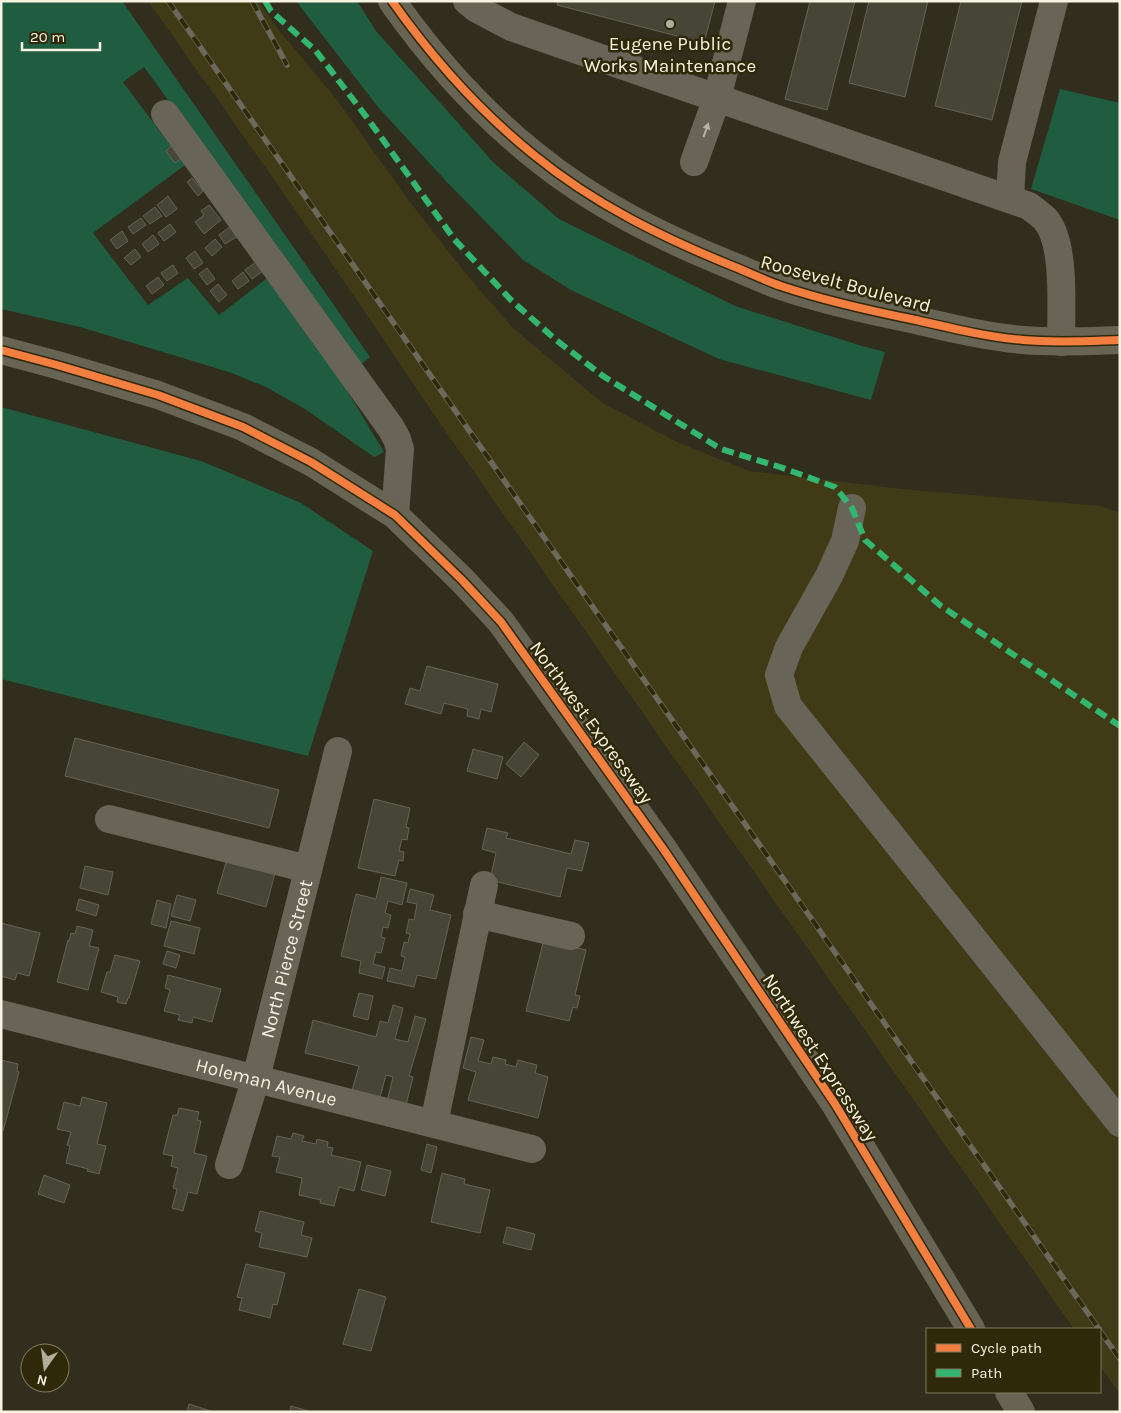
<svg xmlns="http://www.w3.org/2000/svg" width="1121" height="1413" viewBox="0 0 1121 1413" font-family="Karla,sans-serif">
<rect width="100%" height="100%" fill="#312e1d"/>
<!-- built -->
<path fill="#413a16" d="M148 1H259L277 28 337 100 407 198 462 269 512 327 601 402 679 443 749 471 902 489 1100 506 1120 513V1394L1100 1366V1329H1074L453 442 292 205Z"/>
<!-- green -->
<path fill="#1f5c40" d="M1 1H122L370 357 360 365 144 67 123 82 185 165 93 233 148 305 188 278 219 315 270 276 330 362 384 452 374 457 305 409 266 387 229 372 80 327 1 309Z
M296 1H357L376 31 493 162 559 219 735 306 862 346 885 352 871 400 719 359 571 290 523 260 445 180 378 107Z
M1060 89 1120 103V220L1031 189Z
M1 407 201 461 301 503 373 551 308 756 1 679Z"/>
<!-- building -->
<path fill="#474537" stroke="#656355" d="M558 1H715L704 43 557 5Z
M810 1H855L827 110 785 99Z
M869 1H928L905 97 849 83Z
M961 1H1022L992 120 935 106Z
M172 145 182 157 175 163 166 151Z
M192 178 203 191 198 196 187 182Z
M168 196 177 209 166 217 157 205Z
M209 205 221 220 204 234 195 222 204 215 201 211Z
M155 207 162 216 150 224 143 216Z
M141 218 146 225 133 234 128 227Z
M170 224 176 232 164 241 158 233Z
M231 226 238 236 225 244 219 235Z
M122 231 128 241 117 249 110 240Z
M153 235 159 244 148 252 142 244Z
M215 239 222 247 212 256 205 248Z
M135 249 141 257 131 265 124 258Z
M195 251 203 263 194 269 186 258Z
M256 262 263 271 252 279 245 270Z
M173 265 178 273 167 281 161 273Z
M207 268 215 279 207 285 199 274Z
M243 272 249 281 238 289 232 281Z
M158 277 164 285 152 294 146 286Z
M218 284 227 295 219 302 210 291Z
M427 666 498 684 491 712 481 709 479 719 467 716 468 709 444 703 441 714 405 704 410 688 420 691Z
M75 738 279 790 269 828 65 776Z
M524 742 539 755 521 777 506 764Z
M473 749 503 757 497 779 467 771Z
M374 799 410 808 406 827 409 828 407 840 402 839 399 851 404 852 403 861 399 860 395 876 358 868Z
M487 828 508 833 506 838 571 854 575 840 589 843 582 871 567 868 560 897 490 880 496 853 482 849Z
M227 859 275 873 266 907 217 893Z
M85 866 113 872 108 895 80 888Z
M381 877 407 883 402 905 388 901 385 913 391 915 388 928 383 927 381 937 385 938 381 953 376 952 373 964 385 967 382 979 359 973 361 961 341 956 356 894 376 899Z
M410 889 434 895 430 910 451 915 436 979 417 975 414 987 387 981 390 968 402 971 405 957 401 956 404 942 408 943 410 934 406 933 409 919 414 920 417 904 407 902Z
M177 895 196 900 190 921 171 916Z
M79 899 99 905 96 916 76 910Z
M157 900 171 904 166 928 151 924Z
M171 921 200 928 194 954 164 946Z
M1 923 40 933 29 976 17 973 15 980 1 976Z
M77 926 93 930 89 946 99 948 88 990 57 982 68 940 69 941 71 933 75 934Z
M544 939 586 950 575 995 580 996 577 1008 573 1007 569 1021 526 1011Z
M167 951 180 955 176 968 163 964Z
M115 955 140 961 129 998H128L126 1004 117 1002 118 997 101 992 107 972H110Z
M168 975 221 989 212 1022 193 1017 192 1023 178 1020 180 1015 164 1011 170 990 165 988Z
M359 993 373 996 368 1020 353 1016Z
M393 1005 403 1008 395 1039 408 1042 415 1016 426 1019 409 1076 413 1077 406 1105 387 1101 393 1077 386 1075 379 1101 351 1094 359 1066 305 1053 313 1020 376 1037 380 1021 388 1023Z
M471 1037 484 1040 478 1061 491 1064 493 1057 506 1060 505 1064 516 1067 518 1060 537 1065 535 1073 548 1077 538 1118 468 1100 476 1072 463 1068Z
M1 1060 18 1064 17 1071 19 1072 3 1131 1 1130Z
M82 1097 107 1103 97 1144 106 1146 99 1174 87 1171 88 1169 66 1163 70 1146 67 1145 71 1132 57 1129 64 1102 80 1106Z
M179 1108 199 1112 197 1120 201 1121 194 1153 207 1156 197 1194 188 1192 183 1211 172 1208 177 1189 173 1188 178 1168 171 1166 173 1156 163 1154 173 1115H177Z
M293 1133 304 1136 302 1141 316 1144 317 1139 328 1142 327 1147 333 1148 331 1155 361 1162 354 1191 339 1187 334 1206 320 1203 321 1200 299 1195 302 1178 276 1172 280 1157 272 1156 277 1136 291 1139Z
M427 1144 437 1147 431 1173 421 1170Z
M367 1165 391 1171 385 1196 361 1190Z
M442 1173 465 1179 464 1184 490 1190 480 1233 431 1222Z
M44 1175 70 1185 64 1203 38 1194Z
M260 1211 304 1222 301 1235 312 1238 307 1257 259 1247 262 1233 255 1231Z
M507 1227 535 1234 531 1250 503 1243Z
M246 1264 285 1273 277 1305 273 1304 270 1318 239 1310 242 1298 237 1297Z
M359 1289 386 1297 371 1351 343 1344Z
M189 1404 214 1412H187Z
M291 1406 312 1412H290Z"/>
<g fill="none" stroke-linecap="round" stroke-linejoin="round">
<!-- minor -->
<g stroke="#686458" stroke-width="28">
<path d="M467 1 477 9 511 27 1029 206C1034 210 1040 214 1045 219 1066 241 1061 311 1061 342"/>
<path d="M165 114 391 428 397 439 400 449 395 515"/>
<path d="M694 162 717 98 742 1"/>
<path d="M1010 199 1012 162 1054 1"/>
<path d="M852 508 845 541 829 576 789 647 779 675 788 706 1120 1123"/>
<path d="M109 819 308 869"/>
<path d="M477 914 571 936"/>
<path id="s1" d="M1 1014 532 1149"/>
<path d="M434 1123 484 885"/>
<path id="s2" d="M229 1165 256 1078 338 751"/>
</g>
<!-- major -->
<path stroke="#686454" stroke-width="28" d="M392 1C433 59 478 110 534 155 594 204 663 238 735 267 750 273 766 281 781 286 825 301 871 311 916 320 951 328 987 337 1023 340 1055 343 1088 341 1120 340
M1 350 57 365 158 395 243 427 311 462 395 515 462 580 501 622 664 850 835 1104 971 1329
M1009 1392 1021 1412"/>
<!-- rail casing -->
<g stroke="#6b685c" stroke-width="5.5">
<path id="rail" d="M168 1 1099 1329
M252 1 287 65
M1100 1331 1120 1359"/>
</g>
<!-- rail -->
<use href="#rail" stroke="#2f290a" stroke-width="4" stroke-dasharray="11" stroke-linecap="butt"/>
<!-- quiet -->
<path stroke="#33b770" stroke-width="6" stroke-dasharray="12 6" stroke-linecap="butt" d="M265 1 271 11 316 51 368 119 454 239 511 300 556 340 603 376 721 449 780 467 835 487 852 508 865 540 941 606 1120 726"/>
<!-- cycleway casing -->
<g stroke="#2f290a" stroke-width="11">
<path id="cycleway" d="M392 1C433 59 478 110 534 155 594 204 663 238 735 267 750 273 766 281 781 286 825 301 871 311 916 320 951 328 987 337 1023 340 1055 343 1088 341 1120 340
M1 350 57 365 158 395 243 427 311 462 395 515 462 580 501 622 664 850 835 1104 971 1329"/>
</g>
<!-- cycleway -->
<use href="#cycleway" stroke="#f27e40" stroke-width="8"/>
</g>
<!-- one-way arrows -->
<defs><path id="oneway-solid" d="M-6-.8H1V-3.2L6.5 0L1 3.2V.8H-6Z" transform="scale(1.25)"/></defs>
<use fill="#b6b3a3" href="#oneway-solid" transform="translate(706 130) rotate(-70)"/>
<!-- markers -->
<circle fill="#b1ae9c" stroke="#2f290a" stroke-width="2" cx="670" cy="24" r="5"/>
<g text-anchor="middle" stroke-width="5" stroke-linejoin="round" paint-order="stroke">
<!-- poi labels -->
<g font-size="19" fill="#f6f3e1" stroke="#2f290a">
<text x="670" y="50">Eugene Public<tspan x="670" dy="22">Works Maintenance</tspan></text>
</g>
<!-- street labels -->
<g font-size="19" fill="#f6f3e1" stroke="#2f290a">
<text transform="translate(846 283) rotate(15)" y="7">Roosevelt Boulevard</text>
<text transform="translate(592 722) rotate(54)" y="7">Northwest Expressway</text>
<text dy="7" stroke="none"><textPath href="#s2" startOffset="214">North Pierce Street</textPath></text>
<text transform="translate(821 1057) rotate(57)" y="7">Northwest Expressway</text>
<text dy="7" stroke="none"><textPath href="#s1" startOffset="274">Holeman Avenue</textPath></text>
</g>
</g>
<!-- border -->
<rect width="1121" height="1413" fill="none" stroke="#f6f3e1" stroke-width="5"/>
<!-- legend -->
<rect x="926" y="1328" width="175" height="65" fill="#2f290a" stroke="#7f7a60"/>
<rect x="936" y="1344" width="25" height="8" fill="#f27e40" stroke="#7f7a60"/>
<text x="971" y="1353" font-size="15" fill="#f6f3e1">Cycle path</text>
<rect x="936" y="1369" width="25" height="8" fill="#33b770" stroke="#7f7a60"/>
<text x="971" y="1378" font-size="15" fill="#f6f3e1">Path</text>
<!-- north arrow -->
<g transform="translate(45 1368) rotate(194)"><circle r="24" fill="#2f290a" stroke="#7f7a60"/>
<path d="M0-4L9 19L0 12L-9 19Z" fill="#b1ae9c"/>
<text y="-8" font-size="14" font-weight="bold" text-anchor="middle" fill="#f6f3e1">N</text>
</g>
<!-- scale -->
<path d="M22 42v8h78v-8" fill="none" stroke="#f6f3e1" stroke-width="2.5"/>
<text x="30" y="42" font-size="15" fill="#f6f3e1" stroke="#2f290a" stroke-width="4" paint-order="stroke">20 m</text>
</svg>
